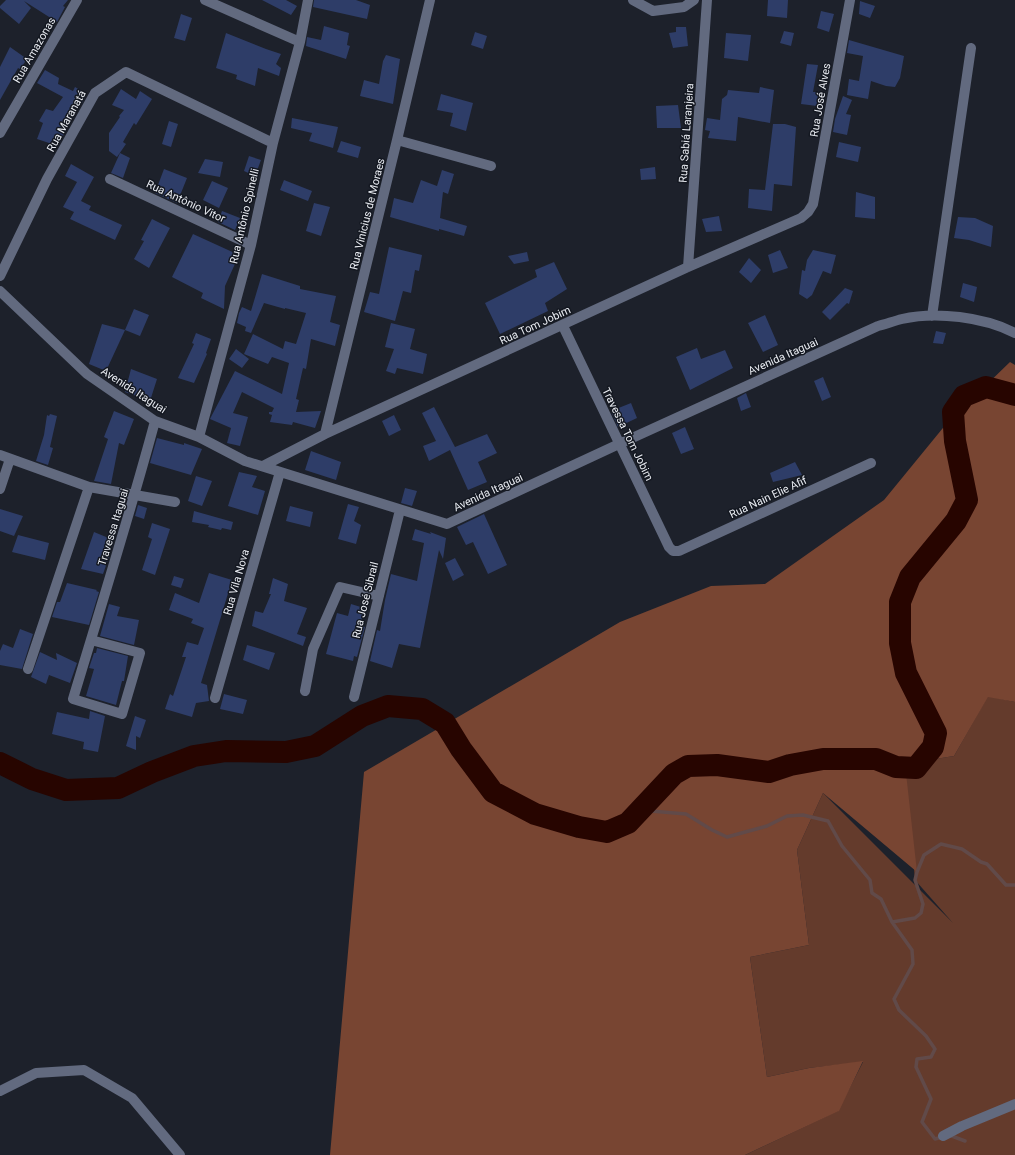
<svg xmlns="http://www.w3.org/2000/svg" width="1015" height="1155" viewBox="0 0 1015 1155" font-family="Roboto,sans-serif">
<rect width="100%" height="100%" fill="#1d212b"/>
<!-- green -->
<path fill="#643b2c" d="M988 696 1015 702V1155H745L838 1111 863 1062 809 1068 767 1077 750 957 809 945 797 850 823 793 953 923 915 880 904 764 954 756Z"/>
<!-- forest -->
<path fill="#784532" d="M1010 362 1015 365V702L988 697 954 756 905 764 917 872 823 793 797 850 809 945 750 957 767 1077 809 1068 863 1061 839 1111 745 1155H330L364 772 620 622 711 586 765 584 884 500 947 423Z"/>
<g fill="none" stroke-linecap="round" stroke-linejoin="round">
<!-- stream -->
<path stroke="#614a49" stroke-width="3.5" d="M639 810 686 814 712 830 727 837 767 826 787 816 803 815 828 821 842 846 870 880 872 893 881 899 892 922 912 950 913 964 894 999 899 1010 926 1036 935 1049 931 1057 917 1059 916 1067 931 1099 922 1122 935 1139 942 1137
M892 922 915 918 921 913 923 904 915 880 917 872 924 855 941 844 962 849 981 862 987 864 1006 885H1015
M949 1135 965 1141"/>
<!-- river -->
<path stroke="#270500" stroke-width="22" d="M0 763 32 779 66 790 118 788 152 772 194 756 226 751 286 752 315 746 362 716 388 706 422 709 445 723 461 749 493 792 535 814 579 827 607 832 628 823 674 774 688 766 717 765 769 772 790 765 823 759H876L896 767 916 768 933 747 936 733 906 673 900 643V602L910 577 956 521 967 500 955 441 953 412 964 396 986 387 1015 395"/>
</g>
<!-- building -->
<path fill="#2e3d68" d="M6 0H68L63 6 65 7 57 22 24 1 31 8 19 24 0 8V6Z
M262 0H286L297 6 291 15Z
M314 0H356L370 5 367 19 313 7Z
M768 0H788L787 18 767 16Z
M860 1 875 6 870 18 859 14Z
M821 11 834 14 829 32 817 28Z
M181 14 192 18 185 41 174 38Z
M324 26 349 33 347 45 350 46 346 59 306 46 307 37 321 40Z
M676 27H686L688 46 673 48 669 33 676 32Z
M784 31 794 33 791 46 780 43Z
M475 32 487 36 483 49 471 45Z
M226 33 266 49 281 54 276 64 281 68 279 76 258 68 255 86 236 79 237 75 216 68Z
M726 33 751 35 748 61 724 58Z
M849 40 904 56 900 78 895 87 886 86 871 81 868 99 847 95 849 79 859 81 863 56 847 53Z
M10 47 27 59 20 69 18 68 0 100V67Z
M386 55 400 59 393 104 360 96 364 80 379 84 383 61Z
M807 64 818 65 813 92H818L817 106 801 104Z
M45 70 59 78 58 84 73 91 75 87 87 94 81 105 79 104 70 124 65 132 58 146 37 139 43 123 39 121 46 109 53 111 63 97 37 83Z
M760 87 774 90 770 123 738 117 736 141 708 138 710 131 705 130 707 118 720 120 722 99 727 95 728 90 759 93Z
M121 89 136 99 140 91 152 99 136 125 134 123 123 142 126 144 117 157 109 151V133L120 117 119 116 124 110 112 105Z
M441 94 473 103 466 131 450 126 453 113 437 110Z
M843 96 852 100 846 114 851 115 847 135 833 132 835 119Z
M678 105 681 128H657L656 106Z
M292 118 338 127 333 148 309 141 312 133 291 128Z
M169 121 178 124 171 147 162 144Z
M773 124H785L796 127 792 186 774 184 772 211 748 208 749 189 765 190Z
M341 141 361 147 358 158 337 152Z
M839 142 861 147 858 162 836 157Z
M120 153 130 158 123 178 111 173Z
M249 156 261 160 255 176 244 171Z
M205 159 223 162 220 177 198 173Z
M71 164 94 177 81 201 91 206 89 210 122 225 115 240 70 219 74 212 63 207 77 182 65 176Z
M655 167 656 179 641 180 640 169Z
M164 169 187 178 177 203 155 193Z
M442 170 454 174 448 194 443 192 440 218 467 226 464 236 439 229V231L390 217 394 198 413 203 421 180 437 186Z
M284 180 312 191 308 201 280 190Z
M212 181 228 188 219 208 203 200Z
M856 192 875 197V219L855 217Z
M314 203 330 207 321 236 306 231Z
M222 211 240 218 235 230 218 222Z
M719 216 722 231 706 232 702 219Z
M958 217 975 218 993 226 991 247 969 240 954 238Z
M152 219 170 228 149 268 134 259 144 241 141 240Z
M193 234 239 255 225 286 224 309 201 298 203 293 172 277Z
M389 247 422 255 419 271 415 270 411 293 403 291 395 321 364 312 370 292 379 294Z
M780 250 788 268 773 273 768 255Z
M813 250 836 255 831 274 823 271 812 295 807 299 799 294 802 270 805 271 807 260Z
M527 252 529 261 514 264 508 256Z
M749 258 761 270 751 283 739 272Z
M554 262 567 289 545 303 548 311 500 334 485 303 537 277 535 270Z
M262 274 300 286V289L336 296 330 322 340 325 335 346 311 339 306 369 303 368 296 399 299 400 296 412 321 411 315 428 293 422 292 425 270 422 272 415 269 414V412H272L274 408 242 392 233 413 248 417 240 446 227 443 231 428 210 419 212 415 235 371 282 394 289 363 272 357 268 364 244 354 253 334 283 349 285 341 296 344 306 313 285 308V309L264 303 251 333 245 331 246 327 237 323 239 313 242 307 251 311Z
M963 283 977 287 974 302 960 297Z
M845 288 853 291 849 304 847 303 830 320 822 312Z
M134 309 149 315 140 336 125 330Z
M765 315 778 345 763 352 748 323Z
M391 323 415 329 410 349 427 354 423 374 397 368 395 374 386 371 394 349 385 347Z
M102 324 125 330 106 371 89 364Z
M936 331 946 333 943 344 933 343Z
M196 333 211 339 206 353 207 354 194 383 178 378 194 344 192 343Z
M697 348 701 359 725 350 733 368 690 390 676 357Z
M236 349 249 359 242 368 229 359Z
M131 369 157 379 150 401 125 392Z
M823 377 831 397 822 401 814 381Z
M746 393 751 407 741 411 737 398Z
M631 403 637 418 618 427 611 411Z
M434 407 455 447 487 434 497 453 478 462 487 482 468 490 450 450 429 461 423 446 436 441 422 413Z
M114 411 134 419 124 445 119 443 111 484 94 481 108 439 104 437Z
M50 414 57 416 50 447 53 448 48 465 36 461 44 435 47 415 49 416Z
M394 415 401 430 389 436 382 421Z
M685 427 694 449 681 454 672 433Z
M157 438 184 445V443L202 449 191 475 150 463Z
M311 451 341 462 336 480 305 470Z
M795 462 802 475 773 482 770 473Z
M239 472 257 476 252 487 265 491 258 515 228 506Z
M196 476 212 481 202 506 188 501Z
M405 488 417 491 412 506 401 503Z
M348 504 359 507 354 521 361 525 356 544 338 539Z
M138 505 147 508 144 519 135 516Z
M290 506 313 512 310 527 286 521Z
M0 509 23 516 14 536 0 531Z
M194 511 233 522 231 530 222 528 221 530 208 527 209 525 192 522Z
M484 514 507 565 488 574 473 542 466 545 457 527Z
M152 523 170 529 155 575 142 570 152 539 148 537Z
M415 529 431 534 430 532 446 538 443 559 439 550 420 648 399 644 392 668 370 661 377 630 380 631 385 600 391 574 417 581 424 543 412 540Z
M94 532 111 539 107 557H109L103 574 81 569Z
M18 535 49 543 45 560 12 552Z
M455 558 464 575 453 581 445 563Z
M209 573 232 580 201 683 207 685 209 701 196 703 192 717 165 709 170 694 173 696 186 657H182L187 642 198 645 204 628 191 623 193 619 169 610 175 593 199 603Z
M174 576 184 579 181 588 171 585Z
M273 578 288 584 284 601 307 608 297 634 306 637 303 646 252 626 255 611 263 613 271 594H269Z
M67 583 97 590 96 591 99 592 89 625 52 617 57 602H60Z
M109 604 120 607 117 616 139 620 134 645 100 636Z
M351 604 364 608 361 626 365 627 357 657 354 656 353 661 326 654 337 613 348 616Z
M20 629 33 634 22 669 0 665V651L3 644 13 648Z
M247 645 275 653 269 670 243 660Z
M97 648 128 656 124 681H122L116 705 86 696 94 669 89 668 94 653H96Z
M40 652 57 660 56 653 77 663 70 683 49 675 46 684 31 677Z
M224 694 247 700 243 714 220 709Z
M90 711 105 716 98 752 83 749 84 742 52 734 57 712 89 719Z
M135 716 146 720 140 738 136 736V750L126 746Z"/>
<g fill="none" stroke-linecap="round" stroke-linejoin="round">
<!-- minor -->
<path stroke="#626a7f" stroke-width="10" d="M205 0 300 42
M633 0 653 11 684 7 694 0
M0 133 77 0
M397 140 491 166
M110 179 251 245
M688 267 707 0
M0 276 47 179 95 93 126 72 273 143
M0 291 87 374 155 421 199 437 245 461 447 524 619 444 878 326C886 324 894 321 902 319 936 311 984 317 1015 333
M932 316 971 48
M563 326 669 547 673 551H679L871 463
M325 434 397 140 430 0
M199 437 251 245 273 143 300 42 308 0
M0 455 89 487 175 502
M263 466 325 434 688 267 801 218 808 212 813 204 850 0
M0 489 10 459
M91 640 140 653 122 714 73 699C101 606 130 514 155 421
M28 669 89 487
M305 691 313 649 340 587 379 596
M354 697 400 510
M215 698 280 472
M0 1091 36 1073 84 1070 132 1098 180 1155
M943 1136 962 1126 1015 1104"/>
</g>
<g text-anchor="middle" stroke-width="3" stroke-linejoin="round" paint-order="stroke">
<!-- street labels -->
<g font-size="11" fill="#e9ecf2" stroke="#141821">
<text transform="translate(34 50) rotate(-60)" y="4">Rua Amazonas</text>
<text transform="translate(820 100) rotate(-80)" y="4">Rua José Alves</text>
<text transform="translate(66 121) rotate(-61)" y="4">Rua Maranatá</text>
<text transform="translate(686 133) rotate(-86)" y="4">Rua Sabiá Laranjeira</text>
<text transform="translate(186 201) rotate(25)" y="4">Rua Antônio Vitor</text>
<text transform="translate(367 214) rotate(-76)" y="4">Rua Vinicius de Moraes</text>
<text transform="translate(244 216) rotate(-77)" y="4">Rua Antônio Spinelli</text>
<text transform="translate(535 325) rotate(-25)" y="4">Rua Tom Jobim</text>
<text transform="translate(783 356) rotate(-24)" y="4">Avenida Itaguai</text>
<text transform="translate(134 390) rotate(33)" y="4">Avenida Itaguai</text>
<text transform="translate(628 434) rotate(64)" y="4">Travessa Tom Jobim</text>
<text transform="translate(488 492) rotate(-25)" y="4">Avenida Itaguai</text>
<text transform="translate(768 497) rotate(-25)" y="4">Rua Nain Elie Afif</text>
<text transform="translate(113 527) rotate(-73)" y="4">Travessa Itaguai</text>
<text transform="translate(236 582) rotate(-74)" y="4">Rua Vila Nova</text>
<text transform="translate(365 600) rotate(-76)" y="4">Rua José Sibrail</text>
</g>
</g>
</svg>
